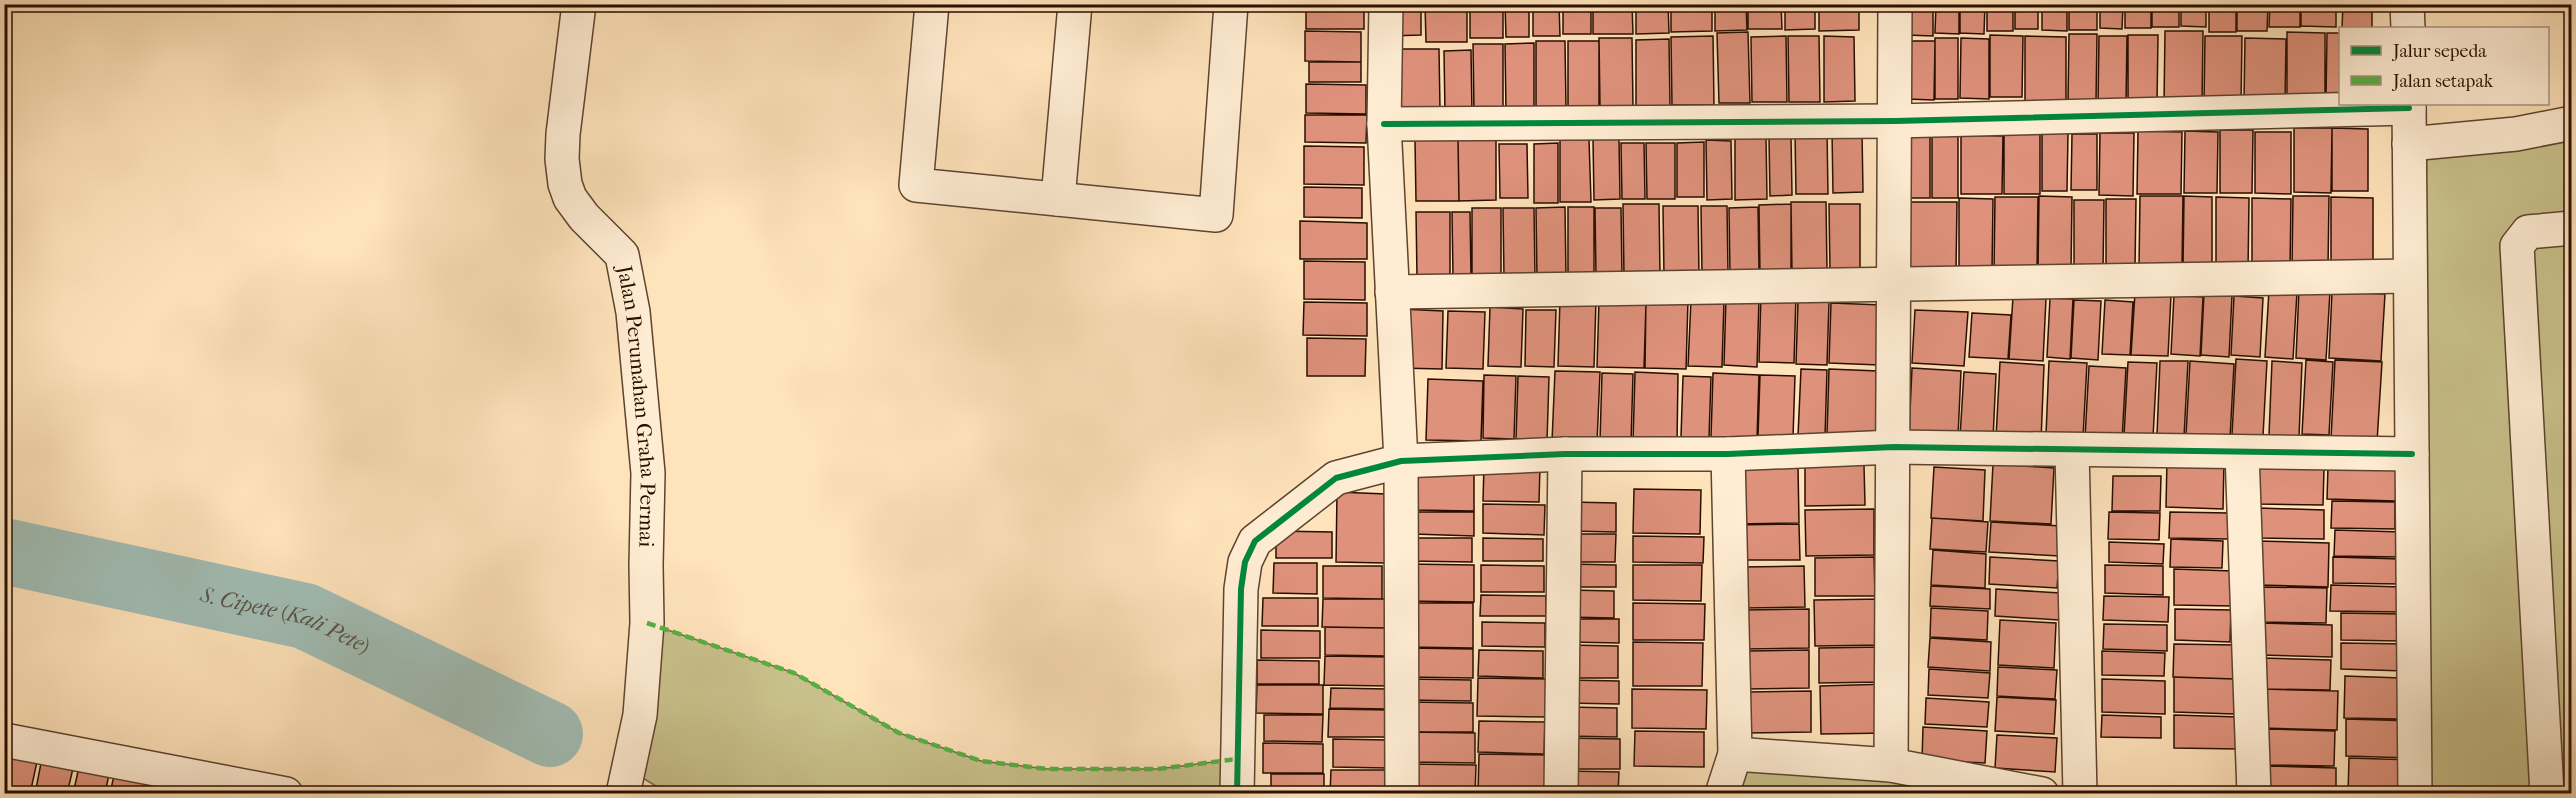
<svg xmlns="http://www.w3.org/2000/svg" width="2576" height="798" viewBox="0 0 2576 798" font-family="'IM FELL French Canon',serif">
<rect width="100%" height="100%" fill="#ffe3bb"/>
<filter id="stains"><feTurbulence type="fractalNoise" baseFrequency=".00333" numOctaves="4"/><feColorMatrix values="0 0 0 0 .2 0 0 0 0 .09 0 0 0 0 .02 0 0 0 .5 -.17"/></filter>
<radialGradient id="worn" r=".72"><stop offset=".6" stop-color="#630" stop-opacity="0"/><stop offset="1" stop-color="#630" stop-opacity=".3"/></radialGradient>
<!-- green -->
<path fill="#c9c18b" stroke="#796846" stroke-width="1.5" d="M2571 123V793H2415L2409 144Z
M647 623 794 673 899 733 981 761 1047 769H1158L1237 759V794H669L628 769Z
M1735 754 2043 794H1722Z"/>
<g fill="none" stroke-linecap="round" stroke-linejoin="round">
<!-- river -->
<path stroke="#a1bdb4" stroke-width="66" id="s1" d="M4 551 305 616 550 734"/>
</g>
<!-- building -->
<path fill="#de917b" stroke="#290e00" stroke-width="1.5" d="M1306 4 1364 5V29H1306Z
M1388 4H1421V35L1388 36Z
M1425 4H1467V42H1426Z
M1470 4H1503V38H1470Z
M1505 4H1529V37H1506Z
M1533 4H1559L1560 36H1533Z
M1563 4H1591V34H1563Z
M1593 4H1632L1633 34H1593Z
M1636 4H1668L1669 33 1636 34Z
M1671 4H1712V31L1671 32Z
M1715 4H1746L1747 30 1715 31Z
M1748 4H1781L1782 29H1748Z
M1785 4H1815V29L1785 30Z
M1819 4H1859V30L1819 31Z
M1907 4H1933V36L1907 35Z
M1936 4H1959V34L1935 33Z
M1960 4H1985L1984 34 1960 33Z
M1987 4H2013V31H1987Z
M2015 4H2038V29H2015Z
M2042 4H2067V31L2042 30Z
M2069 4H2097V30H2069Z
M2100 4H2123L2122 29 2100 28Z
M2125 4H2151V28H2125Z
M2152 4H2179V27H2152Z
M2181 4H2206V27L2181 26Z
M2209 4H2236V32H2209Z
M2237 4H2268L2267 31H2237Z
M2270 4H2300V27H2269Z
M2301 4H2336V27L2301 26Z
M2343 4H2372V28H2342Z
M1305 31 1361 32V62L1305 61Z
M2165 31H2203L2202 104H2164Z
M1748 32 1750 103H1719L1717 33Z
M2287 32 2325 33V101H2287Z
M2327 33H2340V99H2326Z
M2069 34H2097L2096 102H2068Z
M1990 35 2023 36 2022 97H1990Z
M2128 35H2158L2157 105 2128 104Z
M1713 36 1714 105H1672L1671 37Z
M1786 36 1787 102H1752L1751 37Z
M1788 36H1819L1820 102H1789Z
M1824 36 1854 37 1855 101 1824 102Z
M2025 36 2066 37V102H2025Z
M2099 36H2127L2126 104 2098 103Z
M2205 36H2242L2241 104H2204Z
M1599 38H1632L1633 107H1600Z
M1935 38H1958V99H1935Z
M1961 38 1989 39V99L1960 98Z
M2245 38 2286 39 2285 103H2244Z
M1669 39 1670 106 1636 107V40Z
M1536 41H1565L1566 109H1536Z
M1568 41H1599V108H1568Z
M1906 41H1935L1934 100 1906 99Z
M1534 43V111L1506 112 1505 44Z
M1473 44H1503V111H1474Z
M1399 49H1439L1440 109 1400 110Z
M1471 50 1472 113H1445L1444 51Z
M1309 62H1361V82H1309Z
M1306 84 1366 85V114L1306 113Z
M1305 115H1367L1366 143 1305 142Z
M2294 128H2332L2331 193 2294 192Z
M2332 128 2368 129V191H2332Z
M2220 130H2253L2252 193H2220Z
M1795 131H1827L1828 194H1796Z
M1832 131H1862L1863 192 1833 193Z
M2004 131 2040 132V194H2004Z
M2138 131 2182 132 2181 194H2137Z
M2185 131 2218 132 2217 193H2184Z
M2042 132 2068 133 2067 191H2042Z
M2255 132H2291V194L2255 193Z
M2100 133H2134L2133 196 2099 195Z
M1899 134H1930V198H1899Z
M2072 134H2097V190H2071Z
M1932 135H1958V198H1932Z
M1961 135 2003 136 2002 194H1961Z
M1769 136H1791L1792 195 1770 196Z
M1735 137H1766L1767 199 1735 200Z
M1458 139 1459 201H1416L1415 140Z
M1458 139H1496V200L1459 201Z
M1560 139H1589L1591 202H1560Z
M1593 139H1619L1620 199 1594 200Z
M1706 140 1731 141 1732 199 1707 200Z
M1704 142V197H1677V143Z
M1558 143V203H1534V144Z
M1621 143H1644L1645 199H1622Z
M1646 143H1675V199H1647Z
M1499 144H1527L1528 198H1500Z
M1304 146 1364 147V185L1304 184Z
M1304 187 1362 188V218L1304 217Z
M2039 196 2072 197 2071 271H2038Z
M2140 196H2183L2182 268H2139Z
M2184 196 2212 197V272L2183 271Z
M2293 196H2329L2328 269 2292 268Z
M1995 197H2038L2037 272 1994 271Z
M2216 197 2249 198 2248 272H2216Z
M2331 197 2373 198V266H2331Z
M1959 198 1993 199 1992 272 1959 271Z
M2252 198 2291 199 2290 269 2252 268Z
M2106 199H2136L2135 269H2106Z
M2074 200H2104L2103 270 2074 269Z
M1791 202H1826L1827 271 1792 272Z
M1909 202H1957L1956 270H1908Z
M1623 204H1659L1660 276 1624 277Z
M1791 204V272L1760 273 1759 205Z
M1829 204H1860V270L1830 271Z
M1663 206H1698L1699 277H1664Z
M1701 206H1727L1728 273H1702Z
M1565 207 1566 278H1537L1536 208Z
M1568 207H1594V277L1568 278Z
M1758 207 1759 271 1730 272 1729 208Z
M1472 208H1501V275L1472 276Z
M1503 208H1534L1535 278H1504Z
M1595 208H1621L1622 276 1596 277Z
M1416 212H1450V277H1417Z
M1452 212H1470L1471 276H1453Z
M1300 221 1367 223V259H1300Z
M1304 261 1365 262V300L1304 299Z
M2299 289 2330 291 2326 360 2296 358Z
M2269 290 2297 292 2293 359 2265 357Z
M2332 292 2385 294 2381 361 2329 358Z
M2135 293 2171 295 2168 356 2131 355Z
M1761 294 1796 295 1794 363 1759 362Z
M2204 294 2232 296 2229 357 2201 355Z
M2174 295 2203 297 2200 356 2171 354Z
M2234 296 2263 298 2260 357 2231 355Z
M1726 297 1759 298 1757 367 1724 365Z
M2013 297 2046 299 2043 361 2009 359Z
M1646 298 1688 300 1686 369 1645 368Z
M2050 298 2073 299 2070 359 2047 357Z
M1560 299 1596 300 1594 367 1558 366Z
M1691 300 1724 301 1722 367 1688 366Z
M2074 300 2101 301 2098 360 2071 358Z
M2105 300 2133 302 2130 355 2102 354Z
M1599 301 1646 303 1644 368 1597 367Z
M1798 301 1829 302 1827 365 1796 364Z
M1304 302 1367 303V336L1303 335Z
M1831 303 1882 305 1879 365 1829 363Z
M1490 307 1523 309 1521 367 1488 366Z
M1401 309 1443 311 1442 369 1400 368Z
M1526 310H1556L1554 367 1525 366Z
M1915 310 1968 312 1964 366 1912 363Z
M1448 311 1485 312 1483 369 1446 368Z
M1972 313 2011 315 2008 359 1969 357Z
M1307 338 1366 339 1365 376H1307Z
M2236 359 2267 361 2263 436 2232 435Z
M2306 360 2333 362 2329 435 2302 434Z
M2335 360 2382 362 2377 442 2331 439Z
M2049 361 2087 363 2083 437 2046 435Z
M2160 361H2188L2184 437 2157 435Z
M2190 361 2234 364 2230 438 2186 435Z
M2272 361 2302 363 2299 437 2269 435Z
M2000 362 2044 365 2041 441 1996 438Z
M2128 362 2157 363 2153 437 2124 436Z
M2089 366 2126 368 2122 440 2085 438Z
M1912 368 1961 371 1958 436 1909 434Z
M1801 369 1827 370 1825 437 1798 436Z
M1829 369 1878 371 1877 435 1827 434Z
M1555 371 1600 372 1597 443 1552 442Z
M1635 372 1678 374 1677 443 1633 442Z
M1964 372 1996 374 1993 439 1960 437Z
M1602 373 1633 374 1631 443 1600 441Z
M1713 373 1759 375 1757 439 1711 437Z
M1484 375 1516 376 1514 439 1483 438Z
M1760 375 1795 376 1793 437 1758 436Z
M1518 376 1549 377 1547 441 1516 439Z
M1683 376 1711 377 1709 438 1681 437Z
M1428 379 1483 381 1481 441 1426 440Z
M2167 459 2224 461 2223 509 2166 507Z
M1993 464 2054 468 2051 524 1990 521Z
M1484 465 1540 466 1539 502 1483 501Z
M1864 465 1865 505 1805 506V466Z
M1413 466 1474 467V511L1413 510Z
M1798 466 1799 523 1735 524 1734 467Z
M1934 467 1985 470 1983 521 1931 518Z
M2328 467 2397 468 2396 501 2327 499Z
M2259 468 2324 469 2323 505 2259 504Z
M2113 476H2161L2160 511H2112Z
M1634 489 1701 490 1700 534 1633 533Z
M1337 492 1386 494 1385 563 1336 562Z
M2332 501 2395 502V529L2331 528Z
M1570 502 1616 503V532L1569 531Z
M1483 504 1545 505 1544 535 1483 533Z
M2259 508 2324 510V539L2259 538Z
M1874 509V555L1806 556 1805 510Z
M1413 512H1474V536L1413 534Z
M2109 512 2160 513 2159 540 2108 539Z
M2170 512 2229 513 2228 539 2169 538Z
M1932 518 1988 522 1986 552 1930 549Z
M1991 522 2061 526 2060 556 1989 552Z
M1799 524 1800 560H1735L1734 525Z
M2335 530 2402 532 2401 557 2334 556Z
M1276 531 1332 532V558H1276Z
M1570 534H1616L1615 562H1570Z
M1633 536 1704 537 1703 563 1633 562Z
M1407 538H1472V562L1407 561Z
M1483 538 1543 539V561H1483Z
M2171 539 2223 541 2222 568 2170 567Z
M2258 541 2329 543 2328 587 2257 585Z
M2109 542 2164 544 2163 564 2109 562Z
M1933 550 1986 554 1985 588 1931 585Z
M1874 557 1875 596H1815V558Z
M1990 557 2059 561 2057 588 1989 584Z
M2333 557 2401 559V584L2333 583Z
M1274 563H1317V594L1273 593Z
M1407 564 1474 565V602L1406 601Z
M1569 564 1616 565V587H1569Z
M1481 565 1544 566V592H1481Z
M1633 565H1702L1701 601 1633 600Z
M2105 565 2163 566V595L2105 593Z
M1323 566H1382V599L1323 598Z
M1804 566 1805 607 1744 608 1743 567Z
M2174 569 2233 571V606L2174 605Z
M2331 585 2403 587V612L2330 611Z
M1931 586 1990 589V609L1930 606Z
M2262 587 2327 588 2326 623 2261 622Z
M1996 589 2060 593 2059 620 1995 616Z
M1568 590 1614 591V618L1568 617Z
M1481 595 1546 596V616H1480Z
M2104 596 2169 597 2168 622 2103 620Z
M1263 598H1318V626H1262Z
M1323 599H1386V628L1322 627Z
M1883 599 1884 645 1815 646 1814 600Z
M1407 603H1473V648L1407 647Z
M1633 603 1705 604 1704 640H1633Z
M1931 608 1988 611 1987 640 1930 637Z
M1809 609V648L1745 649 1744 610Z
M2175 609 2231 610 2230 642 2175 640Z
M2341 613 2402 614 2401 641 2341 640Z
M1570 619H1619V643L1570 642Z
M2000 620 2056 623 2054 668 1998 665Z
M1482 622 1545 623V647L1482 646Z
M2261 623 2332 625V657L2260 655Z
M2104 624 2167 625V651L2103 649Z
M1325 627 1386 628V656L1325 655Z
M1261 630 1320 631V658H1261Z
M1930 638 1991 642 1990 671 1928 667Z
M1633 642 1703 643 1702 686H1633Z
M2341 643 2406 644 2405 671 2341 669Z
M2174 644 2236 645 2235 679 2173 677Z
M1567 645 1618 646V678H1567Z
M1883 647 1884 682 1819 683V648Z
M1406 648 1473 649V678L1406 677Z
M1479 650 1543 651V678L1478 676Z
M1809 650V688L1747 689V651Z
M2102 651 2165 653 2164 676 2102 675Z
M1325 656 1389 657V686L1324 685Z
M2263 658 2331 660 2330 690 2262 689Z
M1257 660 1319 661V684H1257Z
M1998 667 2057 670 2055 699 1997 696Z
M1929 669 1990 673 1988 698 1928 695Z
M2345 676 2401 678 2400 719 2344 718Z
M2174 677 2235 679 2234 714 2174 712Z
M1478 678 1549 679V717L1477 716Z
M1406 679 1471 680V701L1406 700Z
M2102 679 2165 681V714L2102 712Z
M1567 680 1619 681V704L1567 703Z
M1889 684 1890 733 1821 734 1820 686Z
M1257 685H1323V714L1256 713Z
M1331 688 1388 689V709L1330 708Z
M1632 689 1707 690 1706 729 1632 728Z
M2262 689 2338 691 2337 730 2261 728Z
M1811 691V732L1748 733 1747 692Z
M1997 697 2056 700 2054 734 1995 731Z
M1926 698 1989 702 1987 727 1925 724Z
M1410 702 1473 703V732H1410Z
M1567 707 1617 708V737L1567 736Z
M1329 709 1389 710V737H1328Z
M1264 715H1323L1322 742 1264 741Z
M2102 715 2161 717V738L2101 737Z
M2174 715 2239 717V749L2174 748Z
M2346 719 2413 721 2412 758 2346 756Z
M1479 721 1545 722 1544 754 1478 752Z
M1923 727 1987 731 1985 763 1922 760Z
M2268 729 2335 731 2334 766 2268 765Z
M1635 731 1704 732V767L1634 766Z
M1409 732 1475 733V763L1409 762Z
M1997 735 2057 738 2055 772 1995 768Z
M1567 738 1620 739V769H1567Z
M1333 739 1387 740V768L1333 767Z
M1263 743 1323 744V773H1263Z
M7 750 38 757 30 794H4Z
M1479 754 1551 755V794H1478Z
M42 758 74 764 67 794H35Z
M2349 758 2413 760 2412 794H2348Z
M1408 764 1476 765 1475 794H1408Z
M2268 766 2336 768V794H2268Z
M79 767 109 774 105 794H73Z
M1331 770H1389V794H1330Z
M1567 771 1619 772 1618 794H1567Z
M1271 774H1324V794H1271Z
M114 775 145 782 143 794H110Z
M150 783 181 790V794H148Z"/>
<g fill="none" stroke-linecap="round" stroke-linejoin="round">
<!-- minor casing -->
<g stroke="#5e432f" stroke-width="36">
<g id="minor">
<path id="s2" d="M579 4 563 134 562 159 565 184 570 198 584 217 622 255 633 312 648 473 646 565 647 623 640 715 623 794"/>
<path d="M932 4 916 185 1216 215 1231 4"/>
<path d="M1386 4 1384 124 1401 461 1402 794"/>
<path d="M2407 4 2408 28"/>
<path d="M2409 104 2415 794"/>
<path d="M1384 124 1895 121 2409 108"/>
<path d="M2409 144 2516 134 2572 123"/>
<path d="M1058 199 1075 4"/>
<path d="M1392 292 2410 276"/>
<path d="M2072 450 2080 794"/>
<path d="M2242 452 2254 794"/>
<path d="M1728 454 1735 754"/>
<path d="M4 740 286 794"/>
<path d="M1891 765 1895 4"/>
<path d="M1237 794 1241 589 1245 562 1255 541 1336 478 1401 461 1565 454H1728L1894 447 2412 454"/>
<path d="M1561 794 1565 454"/>
<path d="M1722 794 1735 754 1891 765 2042 794"/>
<path d="M2547 794 2517 246 2528 232 2572 228"/>
</g>
</g>
<!-- minor -->
<use href="#minor" stroke="#ffedd3" stroke-width="33"/>
<!-- quiet -->
<path stroke="#56b043" stroke-width="4.5" stroke-dasharray="9 4.5" stroke-linecap="butt" d="M647 623 794 673 899 733 981 761 1047 769H1158L1237 759"/>
<!-- cycleway casing -->
<g stroke="#ffedd3" stroke-width="10">
<path id="cycleway" d="M1384 124 1895 121 2409 108
M1237 794 1241 589 1245 562 1255 541 1336 478 1401 461 1565 454H1728L1894 447 2412 454"/>
</g>
<!-- cycleway -->
<use href="#cycleway" stroke="#00873e" stroke-width="6"/>
</g>
<g text-anchor="middle" stroke-width="6" stroke-linejoin="round" paint-order="stroke">
<!-- street labels -->
<g font-size="21" fill="#290e00" stroke="#ffedd3">
<text dy="7" stroke="none"><textPath href="#s2" startOffset="426">Jalan Perumahan Graha Permai</textPath></text>
</g>
<!-- water labels -->
<g font-size="22" font-style="italic" fill="#595448" stroke="#ffedd3">
<text dy="8" stroke="none"><textPath href="#s1" startOffset="290">S. Cipete (Kali Pete)</textPath></text>
</g>
</g>
<!-- margin -->
<rect width="2576" height="798" fill="none" stroke="#ffe3bb" stroke-width="24"/>
<rect x="6" y="6" width="2564" height="786" fill="none" stroke="#290e00" stroke-width="3"/>
<rect x="12" y="12" width="2552" height="774" fill="none" stroke="#290e00" stroke-width="1.5"/>
<!-- legend -->
<rect x="2339" y="27" width="210" height="78" fill="#ffedd3" stroke="#a9947f" stroke-width="1.5"/>
<rect x="2351" y="46" width="30" height="9" fill="#00873e" stroke="#a9947f" stroke-width="1.5"/>
<text x="2393" y="57" font-size="18" fill="#290e00">Jalur sepeda</text>
<rect x="2351" y="76" width="30" height="9" fill="#56b043" stroke="#a9947f" stroke-width="1.5"/>
<text x="2393" y="87" font-size="18" fill="#290e00">Jalan setapak</text>
<rect width="100%" height="100%" filter="url(#stains)"/>
<rect width="100%" height="100%" fill="url(#worn)"/>
</svg>
